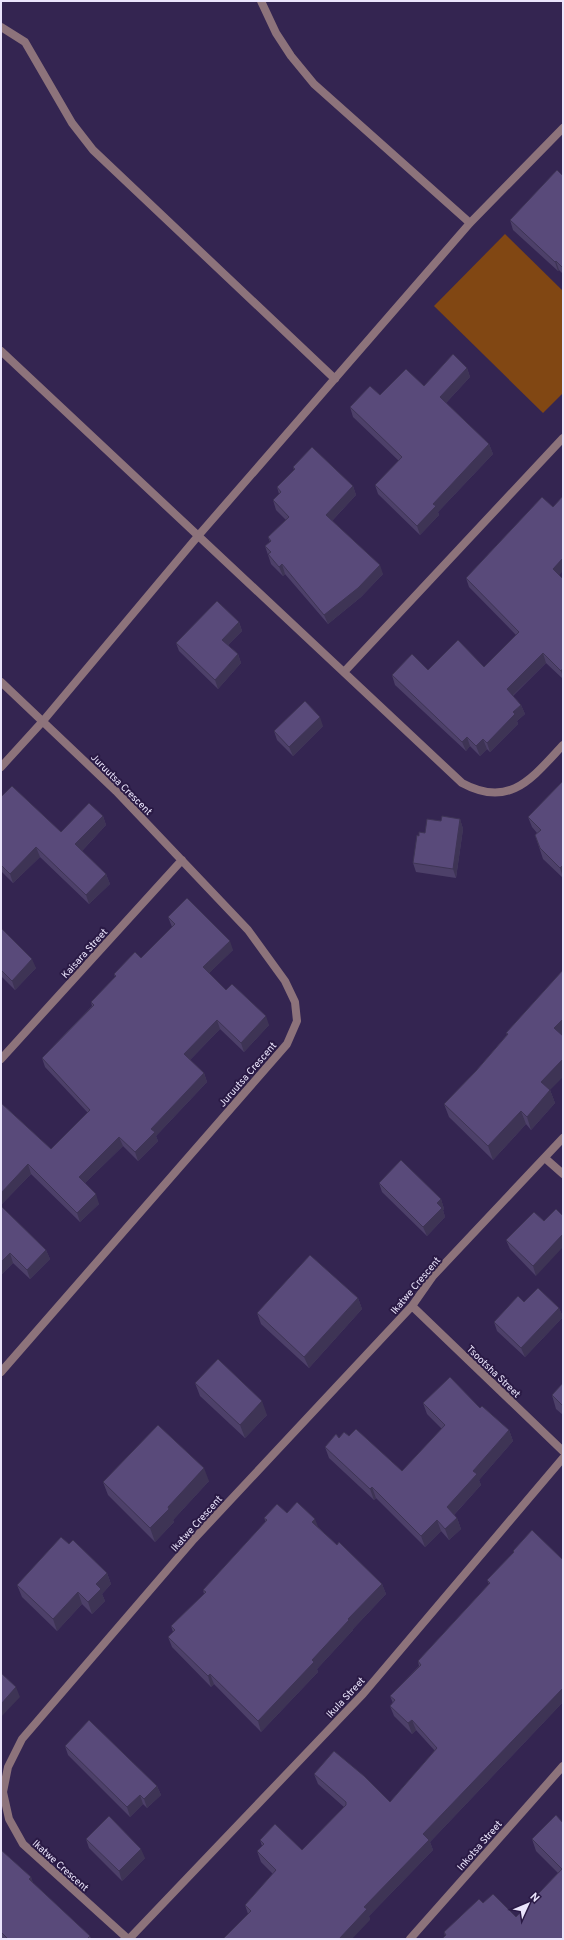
<svg xmlns="http://www.w3.org/2000/svg" width="564" height="1940" viewBox="0 0 564 1940" font-family="Overpass,sans-serif">
<rect width="100%" height="100%" fill="#342551"/>
<!-- green -->
<path fill="#814713" d="M505 234 563 291V393L543 413 434 306Z"/>
<g fill="none" stroke-linecap="round" stroke-linejoin="round">
<!-- street -->
<path stroke="#8d737b" stroke-width="8" d="M261 1 276 33 291 56 314 84 470 223
M1 27 25 42 72 123 93 150 335 379
M1 351 462 783C510 809 532 778 563 745
M344 672 563 438
M1 682 116 791 248 930 285 981 295 1002 297 1021 287 1044 1 1372
M1 767 43 721 198 536 470 223 563 128
M1 1059 182 860
M546 1159 563 1174
M412 1306 563 1451
M128 1939 23 1844 9 1819 3 1792 8 1767 22 1739 194 1539 412 1306 433 1276 563 1138
M129 1939 363 1694 563 1458
M410 1939 563 1766"/>
</g>
<!-- wall -->
<path fill="#4d4069" d="M563 176V274L559 270 558 271 513 230 510 220Z
M467 368 470 377 446 403 489 444 493 454 438 512 439 515 420 535 378 494 375 485 399 461 353 417 350 407 380 395 424 386Z
M293 467 353 486 356 495 332 521 383 574 361 597 328 624 285 574 283 576 271 564 265 546 270 542 268 537 286 520 276 510 273 500 279 494 277 487 294 470Z
M559 575 563 579V679L546 663 513 696 521 705 525 714 517 721 518 724 490 752 487 749 480 756 470 746 466 751 395 685 392 675 428 670 484 667 516 635 469 587 466 578Z
M239 622 242 631 228 645 238 654 241 663 218 689 179 651 176 643Z
M323 726 293 756 277 740 274 731Z
M563 781V878L543 859 535 835 537 833 532 827 528 817Z
M1 797 61 832 103 816 106 825 82 851 106 874 110 884 89 904 40 857 13 883 1 871Z
M460 819 463 829 456 878 416 872 413 863 419 836 425 833 441 821Z
M168 917 233 950 209 973 226 990 269 1025 244 1052 220 1029 190 1060 204 1073 207 1082 156 1136 158 1141 138 1161 123 1146 85 1183 99 1204 80 1222 31 1174 1 1205V1103L51 1149 88 1113 45 1067 42 1058 92 1006 91 1002 115 977 114 974 141 958 172 927Z
M1 928 36 968 15 990 1 976Z
M506 1033 550 1090 555 1103 531 1130 526 1124 493 1160 449 1117 444 1104 476 1071 507 1035Z
M379 1183 441 1199 444 1209 443 1210 445 1217 427 1236 382 1192Z
M1 1206 46 1250 50 1259 30 1279 13 1263 1 1275Z
M544 1221 536 1276 510 1249 506 1240Z
M358 1298 362 1309 309 1368 261 1324 257 1313Z
M524 1302 559 1308 563 1317 525 1357 497 1331 494 1322Z
M195 1383 267 1415 245 1438 200 1396Z
M563 1383V1415L556 1409 552 1395Z
M423 1403 480 1408 509 1430 513 1441 479 1480 481 1485 454 1515 457 1518 461 1529 449 1540 441 1531 425 1547 376 1498 374 1500 329 1458 325 1447 339 1438 349 1436 402 1471 442 1429 427 1414Z
M209 1481 173 1520 174 1522 155 1542 108 1495 103 1482Z
M287 1513 318 1527 337 1545 382 1584 386 1594 353 1629V1630L317 1669 318 1672 261 1732 214 1684 211 1687 172 1647 168 1637 173 1632 171 1626 204 1594 203 1590 266 1522 264 1518Z
M69 1544 107 1573 111 1584 102 1594 105 1601 92 1614 82 1604 57 1631 22 1597 17 1585Z
M513 1551 563 1560V1702L430 1842 433 1850 369 1916 370 1920 248 1914 245 1905 273 1874 261 1862 257 1851 262 1846 260 1840 302 1850 344 1807 318 1784 314 1774 390 1802 435 1751 416 1730 412 1734 394 1716 390 1706 393 1703 390 1696 419 1666 418 1661 489 1584 487 1580 513 1553Z
M65 1746 157 1786 161 1795 147 1808 143 1804 130 1817 68 1755Z
M563 1823V1939L445 1936 444 1932 483 1903 516 1917 558 1873 536 1851 532 1839Z
M86 1839 145 1858 122 1881 89 1848Z
M1 1848 2 1851 31 1877 33 1884 90 1936 91 1939H2L1 1937Z"/>
<!-- shaded-wall -->
<path fill="#3e3455" d="M556 261 559 270 558 271 555 262Z
M467 368 470 377 443 406 440 397Z
M489 444 493 454 438 512 439 515 420 535 417 526 433 504Z
M353 486 356 495 329 524 326 515Z
M563 558V571L556 579 553 569Z
M282 564 285 574 283 576 279 567Z
M380 565 383 574 361 597 328 624 324 615Z
M239 622 242 631 225 648 222 640Z
M543 653 546 663 510 698 507 689Z
M238 654 241 663 218 689 215 680Z
M563 668V677L561 671Z
M521 705 525 714 517 721 518 724 490 752 487 743 513 712Z
M320 717 323 726 293 756 289 747Z
M467 737 470 746 466 751 462 742Z
M483 739 487 749 480 756 476 746Z
M103 816 106 825 79 854 75 844Z
M460 819 463 829 456 878 453 869Z
M36 847 40 857 13 883 10 874Z
M563 865V877L560 868Z
M106 874 110 884 89 904 86 895Z
M230 941 233 950 206 976 203 967Z
M32 959 36 968 15 990 12 981Z
M266 1016 269 1025 244 1052 241 1043Z
M563 1019V1037L554 1028Z
M217 1020 220 1029 187 1063 184 1054Z
M563 1059V1077L550 1090 555 1103 531 1130 527 1117 541 1082Z
M204 1073 207 1082 156 1136 158 1141 138 1161 135 1152 151 1129Z
M521 1111 526 1124 493 1160 488 1146Z
M119 1137 123 1146 82 1186 79 1177Z
M28 1164 31 1174 1 1205V1193Z
M96 1194 99 1204 80 1222 77 1213Z
M441 1199 444 1209 443 1210 445 1217 427 1236 423 1227 437 1203Z
M563 1234V1247L536 1276 533 1266Z
M46 1250 50 1259 30 1279 27 1270Z
M10 1253 13 1263 1 1275V1262Z
M358 1298 362 1309 309 1368 304 1357Z
M559 1308 563 1317 525 1357 521 1348Z
M262 1401 267 1415 245 1438 240 1425Z
M509 1430 513 1441 479 1480 481 1485 451 1518 447 1507 473 1471Z
M204 1468 209 1481 173 1520 174 1522 155 1542 150 1528 168 1507Z
M372 1487 376 1498 374 1500 370 1489Z
M457 1518 461 1529 449 1540 445 1529Z
M315 1519 319 1529 312 1522Z
M437 1520 441 1531 425 1547 421 1536Z
M107 1573 111 1584 102 1594 105 1601 92 1614 88 1602 96 1584Z
M382 1584 386 1594 353 1629V1630L317 1669 318 1672 261 1732 258 1721 348 1619Z
M78 1592 82 1604 57 1631 53 1619Z
M210 1674 214 1684 211 1687 208 1676Z
M16 1687 20 1697 1 1717V1704Z
M563 1688V1702L430 1842 433 1850 369 1916 370 1920 352 1939H339L423 1834Z
M412 1720 416 1730 412 1734 408 1723Z
M157 1786 161 1795 147 1808 144 1799Z
M140 1795 143 1804 130 1817 127 1807Z
M141 1849 145 1858 122 1881 119 1871Z
M31 1877 35 1888 29 1879Z"/>
<!-- building -->
<path fill="#594a7a" stroke="#3e3455" d="M557 170 563 176V268L556 261 555 262 510 220Z
M453 354 467 368 440 397 489 444 433 504 436 506 417 526 375 485 402 457 350 407 370 386 380 395 406 369 424 386Z
M312 447 353 486 326 515 380 565 358 588 324 615 282 564 279 567 268 554 271 552 265 546 271 541 268 537 289 517 273 500 281 492 277 487 295 469 293 467Z
M563 496V558L553 569 563 579V668L561 671 543 653 507 689 521 705 513 712 515 714 487 743 483 739 476 746 467 737 462 742 392 675 412 654 428 670 458 640 484 667 519 632 466 578 542 497 553 507Z
M217 601 239 622 222 640 238 654 215 680 176 643Z
M305 701 320 717 289 747 274 731Z
M563 781V865L560 868 540 848 535 835 541 830 528 817Z
M12 786 61 832 89 803 103 816 75 844 106 874 86 895 36 847 10 874 1 865V797Z
M442 816 460 819 453 869 413 863 417 835 419 836V832L425 833 427 819 441 821Z
M187 898 230 941 203 967 226 990 232 984 266 1016 241 1043 217 1020 184 1054 204 1073 151 1129 155 1132 135 1152 119 1137 79 1177 96 1194 77 1213 28 1164 1 1193V1144L2 1143 1 1142V1103L51 1149 90 1110 42 1058 94 1005 91 1002 116 976 114 974 135 952 141 958 175 924 168 917Z
M1 928 32 959 12 981 1 970Z
M563 970V1019L554 1028 563 1036V1059L541 1082 550 1090 527 1117 521 1111 488 1146 444 1104 476 1071 508 1034 506 1033Z
M401 1160 441 1199 437 1203 442 1208 423 1227 379 1183Z
M1 1206 46 1250 27 1270 10 1253 1 1262Z
M556 1209 563 1216V1234L533 1266 506 1240 534 1212 544 1221Z
M310 1255 358 1298 304 1357 257 1313Z
M538 1288 559 1308 521 1348 494 1322 518 1296 524 1302Z
M218 1359 262 1401 240 1425 195 1383Z
M450 1377 480 1408 482 1406 509 1430 473 1471 477 1474 447 1507 457 1518 445 1529 437 1520 421 1536 372 1487 370 1489 325 1447 336 1434 339 1438 344 1432 349 1436 356 1429 402 1471 445 1425 423 1403Z
M563 1383V1406L552 1395Z
M158 1425 204 1468 168 1507 169 1509 150 1528 103 1482Z
M297 1502 315 1519 312 1522 337 1545 339 1542 382 1584 348 1619 349 1620 312 1660 314 1662 258 1721 210 1674 208 1676 168 1637 175 1630 171 1626 206 1592 203 1590 267 1520 264 1518 277 1504 287 1513Z
M532 1530 563 1560V1688L423 1834 429 1840 364 1907 367 1909 339 1939H223L251 1911 245 1905 276 1870 257 1851 264 1844 260 1840 275 1824 302 1850 346 1805V1802L314 1774 334 1751 364 1776 390 1802 437 1748 412 1720 408 1723 390 1706 395 1700 390 1696 421 1665 418 1661 490 1583 487 1580 514 1552 513 1551Z
M61 1537 69 1544 73 1540 107 1573 96 1584 101 1589 88 1602 78 1592 53 1619 17 1585Z
M1 1673 16 1687 1 1704Z
M89 1720 157 1786 144 1799 140 1795 127 1807 65 1746Z
M556 1815 563 1823V1939H442L446 1935 444 1932 479 1899 483 1903 493 1894 516 1917 562 1869 532 1839Z
M109 1816 141 1849 119 1871 86 1839Z
M1 1850 31 1877 29 1879 90 1936 87 1939H8L1 1932Z"/>
<g text-anchor="middle" stroke-width="4" stroke-linejoin="round" paint-order="stroke">
<!-- street labels -->
<g font-size="10" fill="#ebe5fc" stroke="#2a1a45">
<text transform="translate(122 784) rotate(45)" y="4">Juruutsa Crescent</text>
<text transform="translate(84 953) rotate(-48)" y="4">Kaisara Street</text>
<text transform="translate(247 1074) rotate(-49)" y="4">Juruutsa Crescent</text>
<text transform="translate(415 1285) rotate(-50)" y="4">Ikatwe Crescent</text>
<text transform="translate(494 1371) rotate(44)" y="4">Tsootsha Street</text>
<text transform="translate(196 1523) rotate(-48)" y="4">Ikatwe Crescent</text>
<text transform="translate(345 1697) rotate(-47)" y="4">Ikula Street</text>
<text transform="translate(479 1845) rotate(-49)" y="4">Inkotsa Street</text>
<text transform="translate(61 1865) rotate(42)" y="4">Ikatwe Crescent</text>
</g>
</g>
<!-- border -->
<rect width="564" height="1940" fill="none" stroke="#ebe5fc" stroke-width="4"/>
<!-- north arrow -->
<g transform="translate(528 1904) rotate(46)" stroke="#2a1a45" stroke-width="3" paint-order="stroke">
<path d="M0-3L7 15L0 10L-7 15Z" fill="#ebe5fc"/>
<text y="-6" font-size="11" font-weight="bold" text-anchor="middle" fill="#ebe5fc">N</text>
</g>
</svg>
